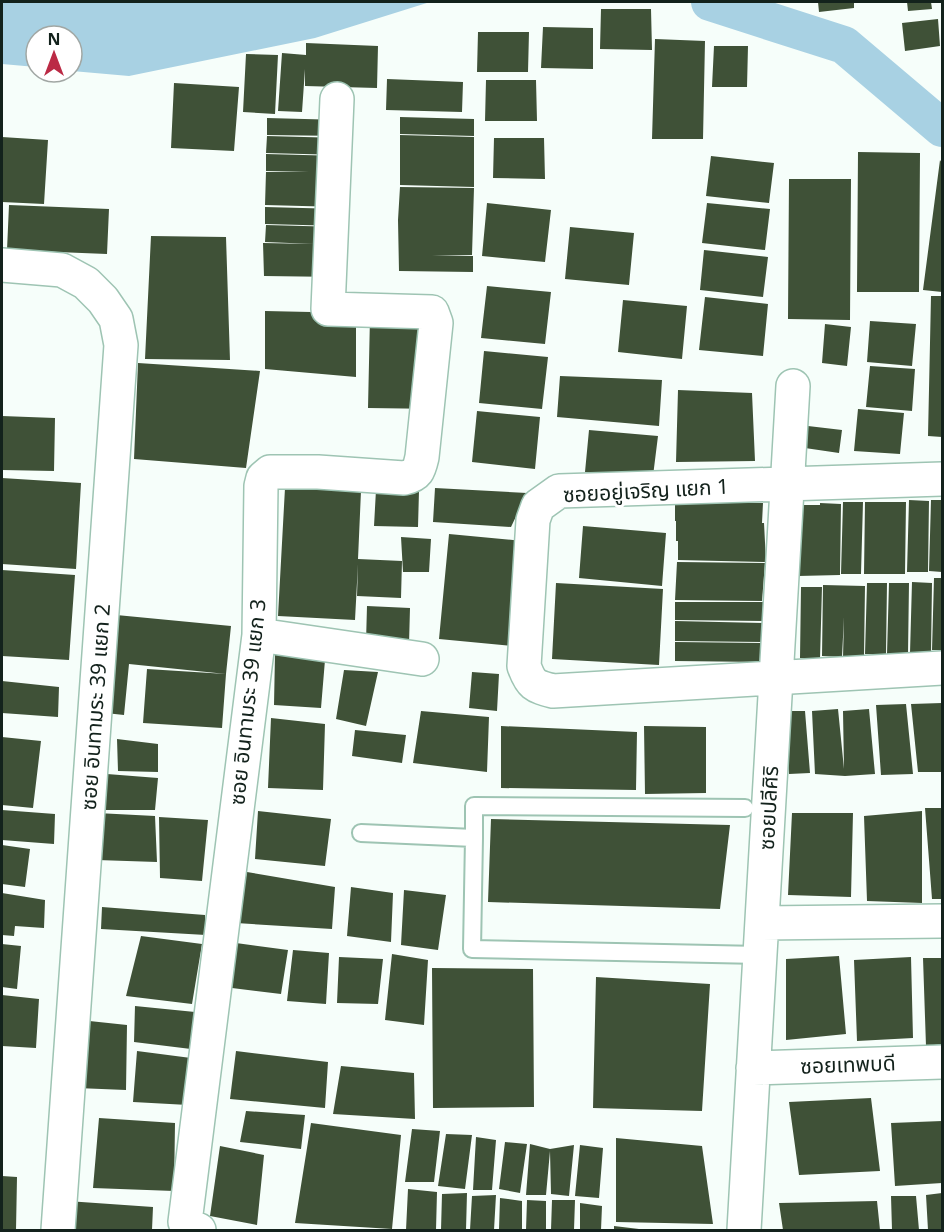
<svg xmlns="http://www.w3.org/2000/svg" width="944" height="1232" viewBox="0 0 944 1232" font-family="Georgia,'Noto Sans Thai',serif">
<rect width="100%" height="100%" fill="#f6fefa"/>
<!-- water -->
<path fill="#a8d1e3" d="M2 2H430L315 38 129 76 72 71V36H36V67L2 64Z"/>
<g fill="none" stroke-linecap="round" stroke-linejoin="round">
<!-- canal -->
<path stroke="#a8d1e3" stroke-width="38" d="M710 2 844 45 942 128"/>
</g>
<!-- building -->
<path fill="#3f5137" d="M818 2H854V8L819 12Z
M907 2H931L932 9 908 11Z
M601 9H651L652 50 600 49Z
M938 19 940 46 905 51 902 23Z
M543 27 593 28V69L541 68Z
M478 32H529L528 72H477Z
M655 39 705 41 703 139H652Z
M306 43 378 46 377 88 305 86V69L302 112 278 111 282 53 306 55Z
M714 46H748L747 87H712Z
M246 54 278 55 275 114 243 112Z
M387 79 463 82 462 112 386 110Z
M486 80H536L537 121H485Z
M174 83 239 87 234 151 171 148Z
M400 117 474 119V136L400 134Z
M267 118 342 120 341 136 267 135Z
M400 135 474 137V187L400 185Z
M267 136 341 138V155L266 153Z
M2 137 48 140 44 204 2 202Z
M494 138H544L545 179 493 178Z
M858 152 920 153 919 292H857Z
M266 154 341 156 340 207 265 205 266 172H309L266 171Z
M711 156 774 163 769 203 706 196Z
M940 160 942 163V292L923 290Z
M789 179H851L850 320 788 319Z
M400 187 474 188 472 255H432L473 256V272L399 271 398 220Z
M487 203 551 210 545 262 482 256Z
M707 203 770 209 765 250 702 243Z
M9 205 109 209 107 254 7 250Z
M265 207 340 209V226L265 224Z
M266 225 340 227 339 277 264 276 263 243 314 244 265 242Z
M570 227 634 233 629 285 565 279Z
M151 236 226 237 230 360 145 359Z
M704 250 768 257 763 297 700 290Z
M487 286 551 292 545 344 481 338Z
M931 296H942V437L928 436Z
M705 297 768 304 763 356 699 350Z
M623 300 687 306 682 359 618 352Z
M265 311 356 313V377L265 369Z
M370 317 442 318 439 409 368 408Z
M870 321 916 324 912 366 867 362Z
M825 324 851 327 847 366 822 363Z
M484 351 548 357 542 409 479 403Z
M138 363 260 371 246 468 134 459Z
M870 366 915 369 912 411 866 407Z
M560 376 662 380 659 426 557 417Z
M678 390 752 393 755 461 676 462Z
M858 409 904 413 900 454 854 451Z
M477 411 540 417 535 469 472 462Z
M2 416 55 418 54 471 2 470Z
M808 426 842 430 839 453 805 448Z
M589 430 658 436 653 476 585 472Z
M2 478 81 483 76 569 2 564Z
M285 488 361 491 358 559 402 561 401 598 357 596 358 564 355 620 278 616Z
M435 488 527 493 511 527 433 522Z
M376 490 419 491 418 527 374 526Z
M909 500 929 501 928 572H907Z
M931 500H942V572L929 571Z
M675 502 763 503 762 523H764L766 562 678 560V541H676V521H675Z
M843 502H863L861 574H841Z
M865 502H906L905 574H864Z
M820 503 841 504 840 575 798 576 799 505H820Z
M583 526 666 533 662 586 579 578Z
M449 534 523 541 513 646 439 639Z
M401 537 431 539 429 572H403Z
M677 562 765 563 762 601 675 600Z
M2 570 75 575 69 660 2 656Z
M934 578H942V650H932Z
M912 582 932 583 931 654 910 653Z
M556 583 663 589 659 665 552 659Z
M867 583H887L886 654H865Z
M889 583H909L908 654H887Z
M823 585 865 586 864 657H843L844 617 842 657 822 656Z
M801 587H822L820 659 800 658Z
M675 602H763V621L675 620Z
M367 606 410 608 409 644 366 642Z
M106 614 231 626 226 674 129 664 124 715 96 712Z
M675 621 763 623 762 642 675 641Z
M675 642 762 643V662L675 661Z
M275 654 325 660 321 708 274 705Z
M147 669 226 674 222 728 143 723Z
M344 670 378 672 366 726 336 719Z
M472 672 499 674 497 711 469 708Z
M2 681 59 687 58 717 2 713Z
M942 703V772H918L911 704Z
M906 704 913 774 881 775 876 705Z
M838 709 844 769 843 711 869 709 875 774 845 776 815 774 812 711Z
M421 711 489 717 487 772 413 763Z
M783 711H805L810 773 789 774Z
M271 718 325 724 323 790 268 788Z
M501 726 637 732 636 790 501 788Z
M644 726 706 727V793L645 794Z
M355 730 406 735 402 763 352 756Z
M2 737 41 741 33 808 2 805Z
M117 739 158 744V772L118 771Z
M107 774 158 778 155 810H105Z
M925 808H942V899H932Z
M2 810 55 814 54 844 2 840Z
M258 811 331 819 325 866 255 859Z
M922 811V903L867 901 864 816Z
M97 813 155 816 157 862 97 860Z
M792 813H853L851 897 788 895Z
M159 817 208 820 202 881 160 878Z
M491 819 730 825 720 909 488 902Z
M2 845 30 849 25 887 2 884Z
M247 872 335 887 332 929 236 923Z
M351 887 393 893 391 942 347 936Z
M404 890 446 895 438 950 401 945Z
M2 893 45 900 44 928 15 926 14 936 2 935Z
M102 907 205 915 206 935 101 929Z
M141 936 202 944 192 1004 126 996Z
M236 943 288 950 281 994 232 988Z
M2 944 21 946 17 989 2 987Z
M293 950 329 953 326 1004 287 1001Z
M392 954 428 960 424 1025 385 1020Z
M839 956 846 1034 786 1040V959Z
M339 957 383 959 378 1004 337 1003Z
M911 957 913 1038 857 1041 854 960Z
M923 958H942V1044L926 1046Z
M432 968 533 969 534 1107 433 1108Z
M596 977 710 984 702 1111 593 1108Z
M2 995 39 999 36 1048 2 1046Z
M135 1006 195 1012 191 1049 134 1042Z
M80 1020 127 1025 126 1090 77 1088Z
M137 1051 191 1058 188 1105 133 1102Z
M236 1051 328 1062 325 1108 230 1099Z
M341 1066 414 1073 415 1119 333 1114Z
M871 1098 880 1171 799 1175 789 1102Z
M246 1111 305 1115 301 1149 240 1142Z
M99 1118 175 1123 174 1191 93 1188Z
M942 1121V1183L895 1186 891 1123Z
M311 1123 401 1135 392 1229 295 1223Z
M412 1129 440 1131 434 1182H405Z
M446 1134 472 1135 465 1189 438 1186Z
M476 1137 496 1140 492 1190H473Z
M616 1138 702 1146 713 1224 616 1222Z
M505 1142 527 1144 520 1193 499 1189Z
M530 1144 550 1149 574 1145 569 1196 551 1194 550 1151 546 1195H526Z
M580 1145 603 1148 599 1198 575 1196Z
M220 1146 264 1155 257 1225 210 1216Z
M2 1176 17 1177 16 1230H2Z
M408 1189 437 1192 436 1230H406Z
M467 1193 466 1230H441L442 1194Z
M942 1193V1230H928L926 1195Z
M496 1195 494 1230H470L472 1196Z
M891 1196H916L919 1230H892Z
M500 1198 522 1201V1230H499Z
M527 1200 546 1201V1230H526Z
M552 1200H575L574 1230H551Z
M67 1201 153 1207 152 1230H63Z
M877 1201 880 1230H783L779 1203Z
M580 1203 602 1206 601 1230H580Z
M614 1226 639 1229V1230H614Z"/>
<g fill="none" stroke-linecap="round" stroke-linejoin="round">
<!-- lane casing -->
<g stroke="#9ec4b3" stroke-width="20">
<path id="lane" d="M361 833 474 838 472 949 760 955
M474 838V806L745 808"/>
</g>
<!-- street casing -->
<g stroke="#9ec4b3" stroke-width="36">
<path id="street" d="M2 265 62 270 86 283 103 300 116 319 121 345 58 1230
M942 479 559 491 538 506 533 520 524 666C531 685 534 686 553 691L942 668
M259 635 422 659
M762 923 942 921
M753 1068 942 1062
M199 1230 188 1229 185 1222 259 635 261 486 263 478 270 472H318L404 478C418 475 419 470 422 457L436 323 432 312 328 309 337 99
M744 1230 793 386"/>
</g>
<!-- lane -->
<use href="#lane" stroke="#fff" stroke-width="16"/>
<!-- street -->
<use href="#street" stroke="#fff" stroke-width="33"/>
</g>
<g text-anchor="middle" stroke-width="6" stroke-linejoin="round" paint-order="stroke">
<!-- street labels -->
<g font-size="21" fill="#13221c" stroke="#fff">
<text transform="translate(646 491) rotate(-3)" y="7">ซอยอยู่เจริญ แยก 1</text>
<text transform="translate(248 702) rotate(-84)" y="7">ซอย อินทามระ 39 แยก 3</text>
<text transform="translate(96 707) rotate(-86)" y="7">ซอย อินทามระ 39 แยก 2</text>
<text transform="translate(769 808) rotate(-87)" y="7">ซอยปลีศิริ</text>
<text transform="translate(848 1065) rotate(-2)" y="7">ซอยเทพบดี</text>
</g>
</g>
<!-- border -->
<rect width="944" height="1232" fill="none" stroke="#13221c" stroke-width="6"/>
<!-- north arrow -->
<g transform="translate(54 54)"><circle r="28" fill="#ffffff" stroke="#a1a7a4" stroke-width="1.5"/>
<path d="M0-4.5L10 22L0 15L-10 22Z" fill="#bb2a45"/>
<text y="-9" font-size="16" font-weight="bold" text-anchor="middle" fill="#13221c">N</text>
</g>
</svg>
